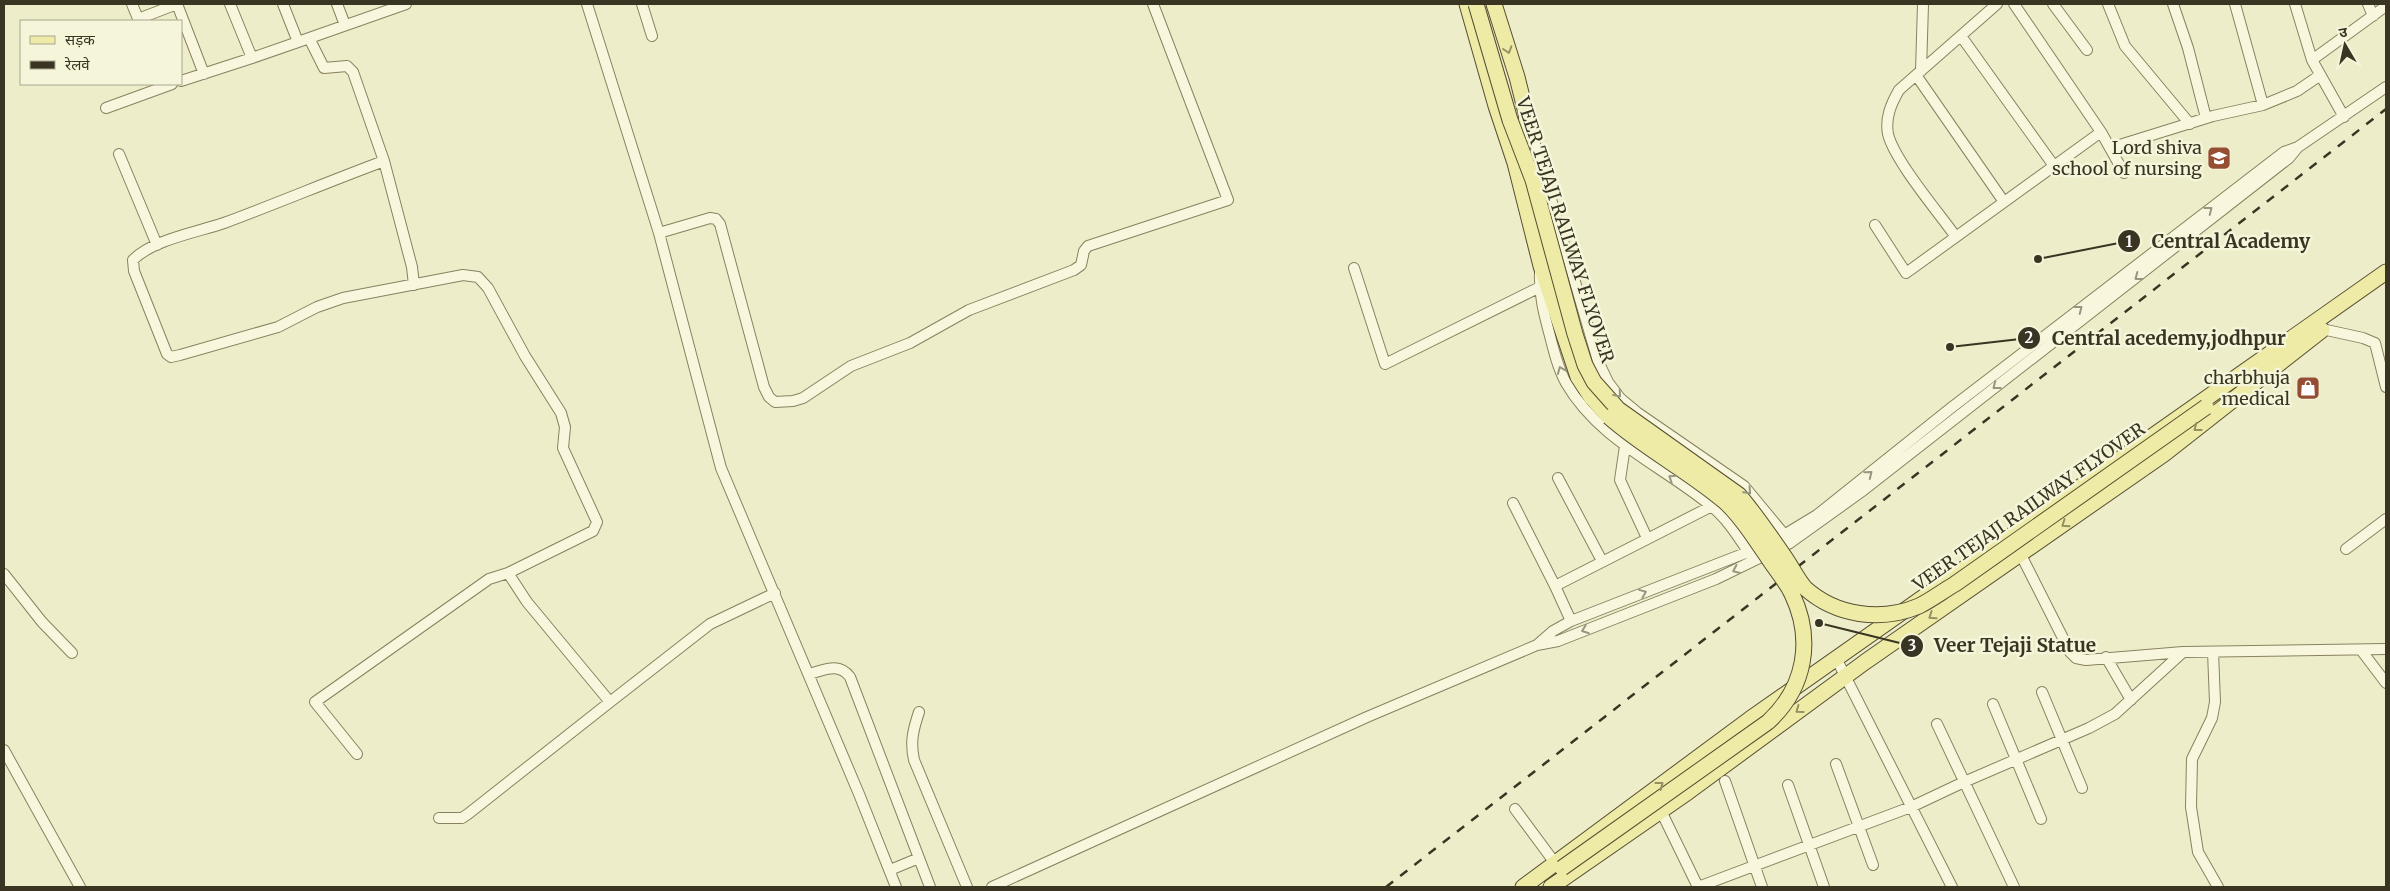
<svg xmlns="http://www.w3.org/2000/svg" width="2390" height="891" viewBox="0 0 2390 891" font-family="Merriweather,'Noto Sans Devanagari',serif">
<rect width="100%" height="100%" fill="#ededca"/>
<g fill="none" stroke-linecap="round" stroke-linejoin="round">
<!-- street casing -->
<g stroke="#89815f" stroke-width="12">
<path id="street" d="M132 4 139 21
M177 4 204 74
M230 4 252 58 298 42
M283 4 298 42 406 4
M337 4 345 25
M587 4 659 233 721 468 859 794 896 887
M642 4 652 36
M2014 4 2101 132 2124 173
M2053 4 2087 50
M2108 4 2125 46 2190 124
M2173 4 2188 48 2206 118
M2235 4 2263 105
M2295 4 2312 60 2344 117
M2368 4 2373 16
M138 19 177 4
M1961 36 2054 166
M309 38 324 68 347 66 353 72 384 161 412 267 414 285
M2312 60 2386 6
M1921 71 1923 4
M1916 75 2004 202
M181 81 252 58
M106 108 172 84
M1528 120 1598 361 1608 382 1620 398 1638 413 1744 486 1788 539
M2110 148 2213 116 2263 105 2297 91 2319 76
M119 154 157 245
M384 161C330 181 278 203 224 223 198 232 152 240 133 260L134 271 167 354 171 357 180 355 278 327 317 307 343 298 463 275 478 277 488 288 525 356 561 413 565 427 563 448 597 522 593 531 508 573 527 602 610 702 710 624 775 593
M1875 225 1906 273 2101 132
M659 233 710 218 716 219 720 224 764 387 769 397 775 402 793 401 803 398 851 366 910 343 969 310 1074 270 1081 265 1084 251 1088 246 1228 200 1153 4
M1956 237C1939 213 1894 160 1888 134 1885 118 1891 104 1899 90L1997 4
M1354 268 1385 364 1540 287
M1540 272C1539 295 1544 314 1550 336 1554 352 1558 368 1566 383 1599 440 1661 465 1710 505 1727 518 1739 538 1751 556
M2322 329 2363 338 2375 343 2386 387
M1625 446 1620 480 1647 538
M1558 478 1602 561
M1513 503 1555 586
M2346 549 2386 519
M2021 555 2070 652 2076 658 2086 660 2183 652 2386 649
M4 574 42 622 72 653
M1571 621 1555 586 1712 506
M1538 644 1553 631 1571 621 1748 552 1784 535 1817 515 1951 408 2284 152 2298 147 2386 87
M2361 650 2386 683
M2213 652 2215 702 2212 718 2192 759 2191 807 2198 852 2218 887
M2106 657 2131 700
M1836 658 1952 887
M809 674C824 670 839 662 850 677L930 887
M2042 692 2082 788
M1993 704 2041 819
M919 712C913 730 910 742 914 760L967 887
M1937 724 2014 887
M4 750 80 887
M357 754 315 702 489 579 508 573
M1836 764 1873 865
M1725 781 1762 887
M1788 785 1824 887
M1515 809 1555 863
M1661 811 1698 887
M439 818H462L468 814 610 702
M890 870 919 858
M992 887 1367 717 1537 645 1558 641 1716 579 1790 543 1861 492 2289 158 2298 147
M1698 887 1911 807 1964 782 2089 728 2115 714 2183 652"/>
</g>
<!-- primary casing -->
<g stroke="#574e33" stroke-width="17">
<path id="primary" d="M1467 4 1496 106 1515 163 1541 266 1578 377 1591 397 1609 417
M1494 4 1517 77 1527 117 1518 151
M1523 887 1750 719 2386 272
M1551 887 1688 792 1865 662 2164 454 2322 330"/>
</g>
<!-- street -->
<use href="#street" stroke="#f8f7de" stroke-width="10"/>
<!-- primary -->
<use href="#primary" stroke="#edeba5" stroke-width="15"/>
<!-- rail -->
<path stroke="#3a3522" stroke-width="2.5" stroke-dasharray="9 9" stroke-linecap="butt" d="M1386 887 2386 109"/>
<!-- primary-bridge casing -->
<g stroke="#574e33" stroke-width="17" stroke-linecap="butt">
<path id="primary-bridge" d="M1476 4 1510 120 1533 180 1575 334 1585 365 1594 382 1618 409 1739 495C1756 515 1771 537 1786 559 1792 568 1798 580 1805 588 1836 616 1881 622 1919 606 1931 600 1943 591 1955 584L2206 407
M1562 868 1768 722C1805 688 1814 640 1792 594 1786 581 1775 569 1767 556 1754 538 1742 517 1725 502 1689 471 1645 449 1609 417"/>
</g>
<!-- primary-bridge -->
<use href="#primary-bridge" stroke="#edeba5" stroke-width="15"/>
</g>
<!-- one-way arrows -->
<defs><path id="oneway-chevron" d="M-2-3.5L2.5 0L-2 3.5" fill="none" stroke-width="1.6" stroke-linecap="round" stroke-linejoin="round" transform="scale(1.25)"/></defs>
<g stroke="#949064">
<use href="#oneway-chevron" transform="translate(1508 50) rotate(72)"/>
<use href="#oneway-chevron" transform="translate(2197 428) rotate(143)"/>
<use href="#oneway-chevron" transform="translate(2065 524) rotate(145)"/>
<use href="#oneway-chevron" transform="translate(1932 616) rotate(146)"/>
<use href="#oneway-chevron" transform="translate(1799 710) rotate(144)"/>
<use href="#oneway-chevron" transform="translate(1660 785) rotate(-37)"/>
</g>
<g stroke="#999680">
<use href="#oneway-chevron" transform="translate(2209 210) rotate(-38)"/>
<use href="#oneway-chevron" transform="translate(2138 277) rotate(143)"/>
<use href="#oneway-chevron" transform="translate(2079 309) rotate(-38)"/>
<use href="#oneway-chevron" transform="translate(1561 370) rotate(-112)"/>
<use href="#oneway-chevron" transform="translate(1996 386) rotate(142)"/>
<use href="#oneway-chevron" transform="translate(1618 394) rotate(49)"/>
<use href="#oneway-chevron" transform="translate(1869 474) rotate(-39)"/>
<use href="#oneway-chevron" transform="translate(1672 478) rotate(-147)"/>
<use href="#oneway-chevron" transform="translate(1748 491) rotate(47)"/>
<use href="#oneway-chevron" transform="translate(1736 570) rotate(155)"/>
<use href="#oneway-chevron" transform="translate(1643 593) rotate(-22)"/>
<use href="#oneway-chevron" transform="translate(1585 630) rotate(160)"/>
</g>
<!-- icons -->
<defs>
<g id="school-square" transform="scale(1.25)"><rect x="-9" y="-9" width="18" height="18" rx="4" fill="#954e32" stroke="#f5f5da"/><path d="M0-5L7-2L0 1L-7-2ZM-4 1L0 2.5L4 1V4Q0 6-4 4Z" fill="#fff"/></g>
<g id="shop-square" transform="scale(1.25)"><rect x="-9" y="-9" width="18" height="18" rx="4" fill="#954e32" stroke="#f5f5da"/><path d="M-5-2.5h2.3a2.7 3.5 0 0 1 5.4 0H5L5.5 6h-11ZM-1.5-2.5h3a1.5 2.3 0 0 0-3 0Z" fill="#fff"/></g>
</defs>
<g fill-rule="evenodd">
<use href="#school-square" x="2219" y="158"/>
<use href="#shop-square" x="2308" y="388"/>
</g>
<g text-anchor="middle" stroke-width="5" stroke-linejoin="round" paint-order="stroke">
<!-- poi labels -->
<g font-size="18" fill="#3a3522" stroke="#f5f5da" text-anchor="end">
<text x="2202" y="154">Lord shiva<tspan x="2202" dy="21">school of nursing</tspan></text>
<text x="2290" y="384">charbhuja<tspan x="2290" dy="21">medical</tspan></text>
</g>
<!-- street labels -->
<g font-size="18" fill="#3a3522" stroke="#f5f5da">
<text transform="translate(1565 230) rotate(72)" y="6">VEER TEJAJI RAILWAY FLYOVER</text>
<text transform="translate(2029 507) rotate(-35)" y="6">VEER TEJAJI RAILWAY FLYOVER</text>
</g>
</g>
<!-- callouts -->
<path fill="none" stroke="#3a3522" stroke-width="2" d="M2038 259L2129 241M1950 347L2029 338M1819 623L1912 646"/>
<g fill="#3a3522" stroke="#f5f5da" stroke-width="2">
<circle cx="2038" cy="259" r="5"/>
<circle cx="1950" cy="347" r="5"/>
<circle cx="1819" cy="623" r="5"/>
<circle cx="2129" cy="241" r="12"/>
<circle cx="2029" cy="338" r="12"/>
<circle cx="1912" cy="646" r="12"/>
</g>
<g font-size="15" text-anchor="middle" font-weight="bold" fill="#fff">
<text x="2129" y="247">1</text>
<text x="2029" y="343">2</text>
<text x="1912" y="651">3</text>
</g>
<g font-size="19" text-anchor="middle" font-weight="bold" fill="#3a3522" stroke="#f5f5da" stroke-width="5" stroke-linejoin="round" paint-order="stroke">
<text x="2231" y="248">Central Academy</text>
<text x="2169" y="345">Central acedemy,jodhpur</text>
<text x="2015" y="652">Veer Tejaji Statue</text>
</g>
<!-- border -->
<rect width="2390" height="891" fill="none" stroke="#3a3522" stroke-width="10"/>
<!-- legend -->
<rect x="20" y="20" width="162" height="65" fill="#f5f5da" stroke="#aaa890"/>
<rect x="30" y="36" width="25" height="8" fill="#edeba5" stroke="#aaa890"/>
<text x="65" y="45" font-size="15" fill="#3a3522">सड़क</text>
<rect x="30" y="61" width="25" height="8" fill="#3a3522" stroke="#aaa890"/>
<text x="65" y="70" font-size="15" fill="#3a3522">रेलवे</text>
<!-- north arrow -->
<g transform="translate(2345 45) rotate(351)" stroke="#f5f5da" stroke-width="4" paint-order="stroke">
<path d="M0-4L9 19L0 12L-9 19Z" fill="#3a3522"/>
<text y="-8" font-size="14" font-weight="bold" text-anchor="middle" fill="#3a3522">उ</text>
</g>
</svg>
